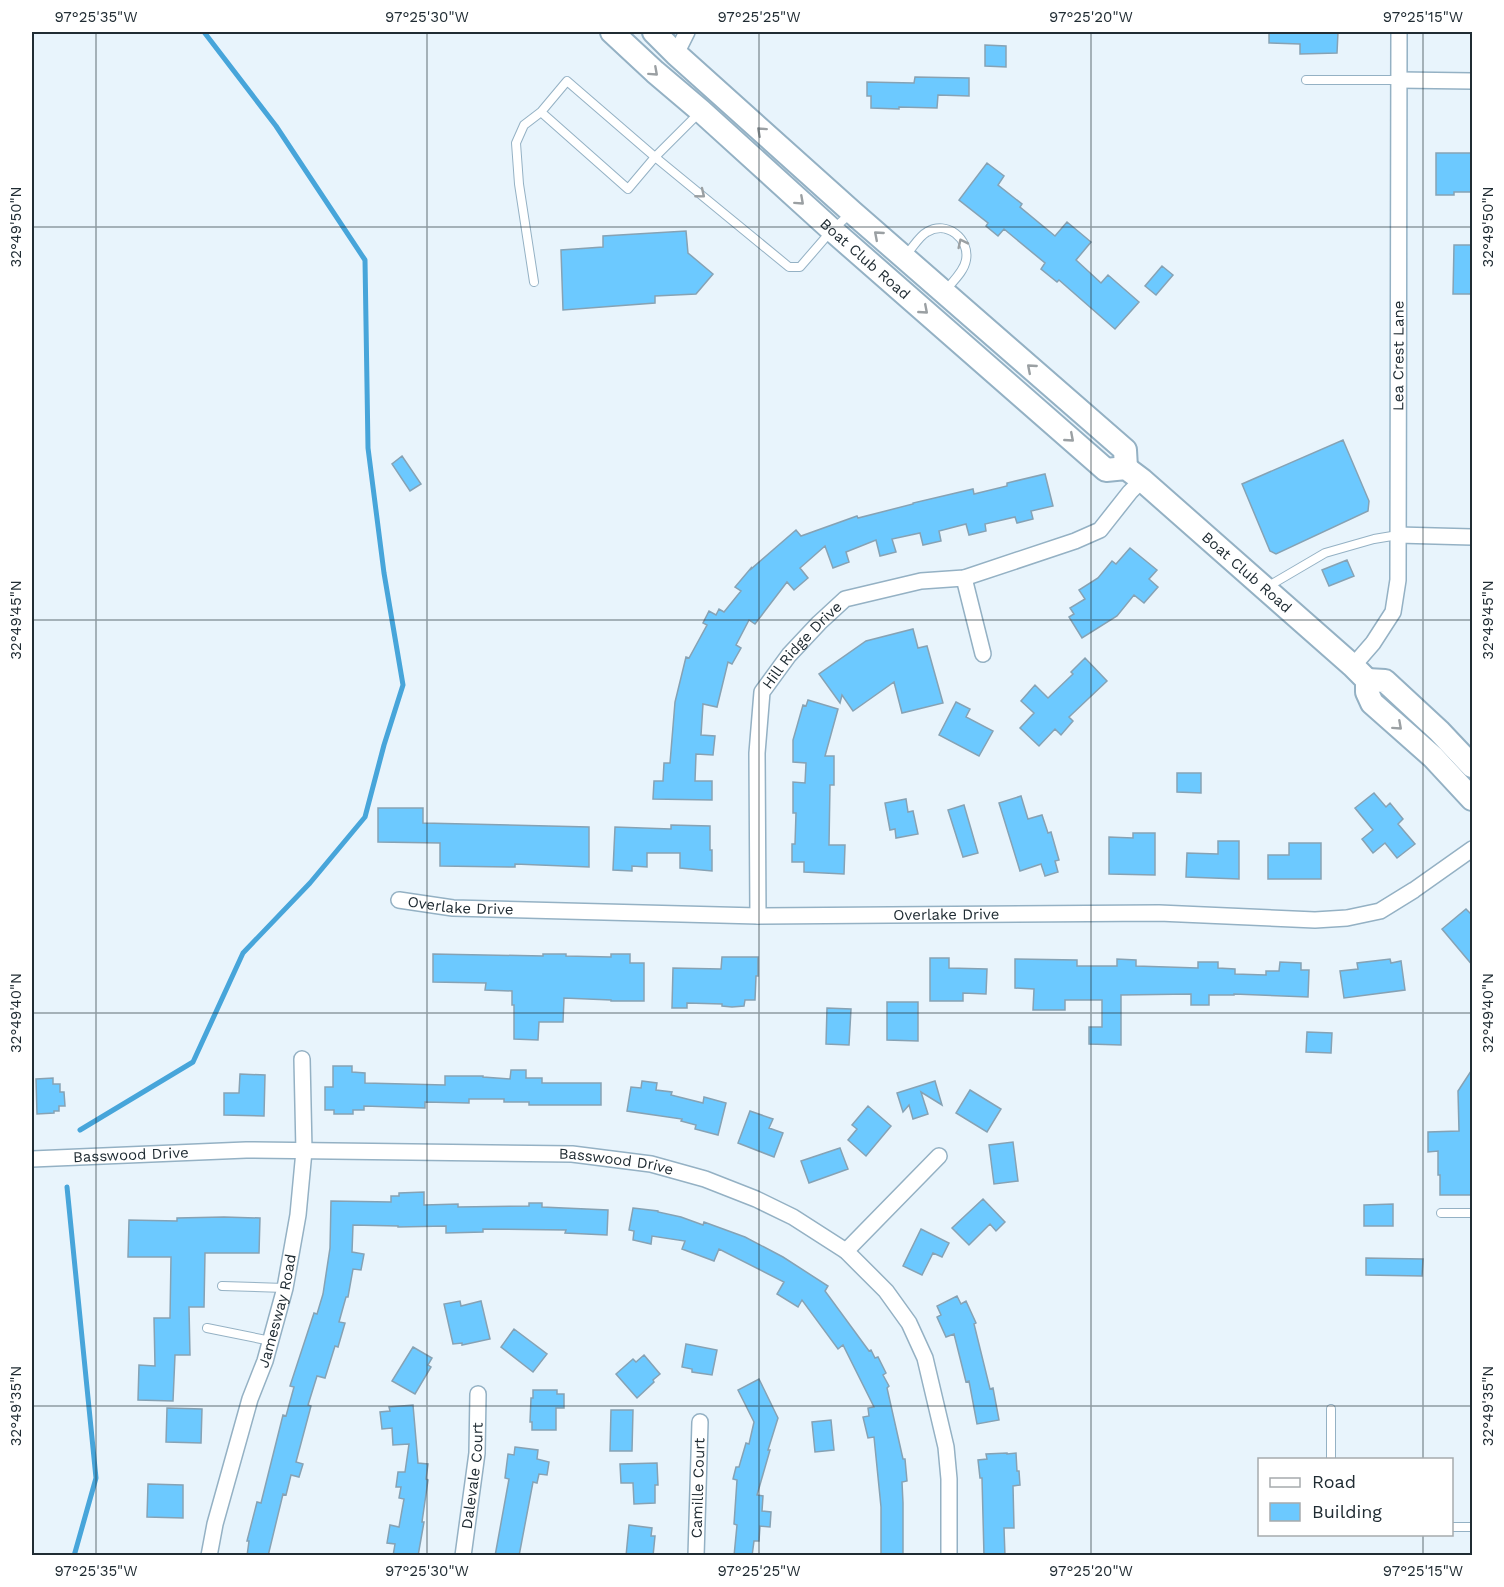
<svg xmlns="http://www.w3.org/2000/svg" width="1504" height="1587" viewBox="0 0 1504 1587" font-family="'Work Sans',sans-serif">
<rect width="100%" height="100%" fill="#e8f4fc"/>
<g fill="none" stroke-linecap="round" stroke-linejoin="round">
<!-- stream -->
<path stroke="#47a5da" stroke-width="5" d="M80 1130 193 1062 243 953 310 883 365 817 384 745 403 685 384 573 368 448 365 260 276 126 204 32
M67 1187 96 1478 74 1556"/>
</g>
<!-- building -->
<path fill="#6cc9ff" stroke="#86a2b4" stroke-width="1.5" d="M1269 32H1338L1337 53 1300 54V44L1269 43Z
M985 45 1006 46V67L985 66Z
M915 77 969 78V96L938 95 937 108 899 107V109L871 108V96H867V82L914 83Z
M1436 153H1473V192H1454V195H1436Z
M987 163 1004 176 998 185 1022 204 1020 207 1055 236 1067 222 1091 242 1076 260 1101 283 1108 275 1139 302 1115 329 1059 280 1057 282 1041 269 1045 263 1004 229 998 236 986 226 988 223 959 200Z
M686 231 688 253 713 274 696 294 655 296V303L563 310 561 250 603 247V236Z
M1454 245H1473V294H1453Z
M1162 266 1173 275 1156 295 1145 286Z
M1343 440 1369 501 1368 511 1276 554 1270 551 1242 484Z
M402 456 421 484 410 491 392 464Z
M1045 474 1053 506 1031 511 1033 519 1017 523 1015 517 985 524 986 531 969 535 966 524 939 531 941 541 923 545 920 533 892 539 896 552 880 556 876 540 846 552 849 562 833 568 825 546 800 568 808 578 794 590 787 582 755 624 749 620 736 645 741 648 732 664 728 662 717 707 703 704 701 735 715 736 713 755 696 754 695 781H712V800L653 799 654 781H663L664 763H670L675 702 686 657 689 658 707 625 703 623 709 611 716 615 719 609 724 612 741 591 735 587 751 568V569L796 530 801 536 857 516 858 518 913 504V503L973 489 974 494 1007 486V483Z
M1130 548 1157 570 1149 579 1158 587 1144 603 1134 595 1117 616 1082 638 1069 617 1074 614 1070 608 1085 599 1079 590 1098 578 1112 561 1116 564Z
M1347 560 1354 576 1329 586 1322 570Z
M913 629 918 648 927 646 943 703 902 713 894 682 853 711 842 695 840 703 819 674 866 641Z
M1085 658 1107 681 1069 717 1073 721 1061 735 1055 729 1039 746 1020 728 1034 713 1021 701 1035 685 1048 698 1073 674 1071 672Z
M808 700 838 709 825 756H834V785H830L829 845H845L844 874 804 872V862H792V844H795L796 813H793V782L805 783 806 763 793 762V740L803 705 806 706Z
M956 702 970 709 966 717 993 731 979 756 939 735Z
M1177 773H1201V793L1177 792Z
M1374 793 1386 807 1390 803 1403 819 1398 824 1415 844 1397 858 1385 843 1373 853 1362 839 1373 830 1355 808Z
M1021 796 1028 819 1042 815 1048 833 1051 832 1059 860 1055 861 1058 872 1045 876 1041 864 1020 871 999 803Z
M906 799 908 812 913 811 918 834 896 838 895 829 890 830 885 803Z
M964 805 978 853 963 857 948 810Z
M378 808H423V823L589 827V867L515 864V867L440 866V843L378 842Z
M671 825 710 826V850H712V871L680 868V853H647V867L632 866V871L613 870 615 827 671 829Z
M1133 833H1155V875L1109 874V837L1133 838Z
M1218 841H1239V879L1186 877 1187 853 1218 854Z
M1289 843H1321V879H1268V855H1289Z
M1466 909 1473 916V966L1442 929Z
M433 954 543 956V954H566V956L611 957V954H630V963H644V1001H611V1000L564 998 563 1022H539L538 1040 514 1039V1005H512V991L485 990 486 983 433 982Z
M722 957H758V976H756L755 1000H745L744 1006 732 1007 722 1006V1004L687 1003V1008H672L673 968 721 969Z
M930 958H949V968L987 969 986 994 963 993V1001H930Z
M1015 959 1077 960V966H1117V959L1136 960V966L1198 968V962H1218V968L1235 969V974L1266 975V971H1279L1280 962 1301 963V970H1309L1308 997 1234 994V995H1209V1005H1191V994L1121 995V1045L1089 1044V1027H1102V1000H1065V1010H1033L1034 989 1015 988Z
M1390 959 1391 963 1401 961 1405 990 1344 998 1340 971 1358 969 1357 963Z
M887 1002H918V1041L887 1040Z
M827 1008 851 1009 849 1045 826 1044Z
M1307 1032 1332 1033 1331 1053 1306 1052Z
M333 1066H352V1072L365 1073V1083L445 1085V1076H483V1077L510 1079 511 1070H526V1078H542V1083H601V1105H529V1102H504V1099H469V1103L425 1102V1108L364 1106V1110H353V1114H334V1110H325V1087H333Z
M1473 1068V1195H1440V1175H1438V1151L1428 1152V1132L1459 1131 1458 1091Z
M240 1074 265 1075 264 1116 224 1115V1093H239Z
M53 1078V1084H60V1092H64L65 1106H59V1111H54V1113L37 1114 36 1079Z
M642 1081 657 1083 656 1090 672 1092 671 1095 703 1103 704 1097 726 1103 718 1135 695 1129 696 1125 681 1121 682 1119 627 1111 631 1087 641 1088Z
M935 1081 942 1105 921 1092 928 1114 913 1119 909 1105 903 1112 897 1093Z
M970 1090 1001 1109 987 1132 956 1113Z
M868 1106 891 1126 866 1156 848 1140 857 1129 852 1125Z
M750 1111 773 1119 769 1128 783 1133 774 1157 738 1143Z
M1013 1142 1018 1181 994 1184 989 1145Z
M840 1148 848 1169 809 1183 801 1161Z
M424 1192V1205L458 1204V1207L529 1206V1203H542V1207L608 1210 607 1235 565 1233 566 1230 483 1229V1232L446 1233V1226L398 1227V1226L353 1225 352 1252 364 1254 361 1270 353 1269 348 1297H346L339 1322 345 1323 338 1347 335 1346 325 1378 317 1376 308 1405 311 1406 296 1462 303 1464 299 1477 291 1475 286 1495 283 1494 268 1556H247L249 1541H247L257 1502 261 1503 283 1415 286 1416 294 1387 290 1386 314 1313 317 1314 323 1294 330 1248 331 1201 391 1202V1196H399V1193Z
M983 1199 1005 1222 996 1231 990 1224 969 1245 952 1228Z
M1393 1204V1226H1364V1205Z
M633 1208 658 1211V1212L681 1217 703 1225 704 1222 745 1237 783 1257 828 1286 825 1291 869 1351 871 1350 875 1358 878 1357 886 1373 883 1375 889 1386 887 1388 903 1459H905L907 1481 902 1482 903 1503V1555H881V1507L874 1437 868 1438 863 1417 869 1416 868 1408 874 1407 843 1345 838 1349 802 1300 798 1307 777 1294 784 1282 719 1249 714 1261 682 1249 685 1241 652 1236 651 1244 633 1240 634 1231 629 1230Z
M224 1217 260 1218 259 1253H205L204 1307H189L190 1355H175L173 1401 138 1400 139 1365 155 1366 154 1318H170L171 1257H128L129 1220 177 1221V1218Z
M921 1229 949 1243 942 1257 933 1253 922 1275 903 1266Z
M1366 1258 1423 1259 1422 1276 1366 1275Z
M957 1296 961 1304 966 1301 976 1323 974 1324 990 1389 993 1388 999 1420 977 1424 969 1381 966 1382 954 1334 946 1337 937 1317 941 1315 937 1306Z
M460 1301 461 1306 481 1301 490 1339 462 1345V1343L453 1344 444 1304Z
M514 1329 547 1354 533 1372 501 1347Z
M686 1344 717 1350 712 1375 692 1372V1369L682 1367Z
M413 1347 432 1358 428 1365 431 1367 415 1394 392 1381Z
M644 1355 660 1374 653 1380 654 1382 637 1398 616 1374 633 1359 636 1362Z
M759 1379 778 1418 768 1450H770L757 1495 763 1496 762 1511 771 1512 770 1527 760 1526 759 1541H754L752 1556H734L737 1525 734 1524 737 1480 733 1479 736 1467H739L746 1443 749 1444 754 1422 738 1390Z
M533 1390H557V1394H564V1408H556V1430H532V1422H530L531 1398H533Z
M413 1405 418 1463 428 1464 426 1479 428 1480 422 1522H424L418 1556H393L395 1544 387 1543 390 1525 399 1527 404 1499 399 1498 401 1487H396L398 1472H405L409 1444 393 1445 392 1428 382 1429 380 1412 390 1411 389 1407Z
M167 1408 202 1409 201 1443 166 1442Z
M611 1410H633L632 1451H610Z
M831 1420 834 1450 815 1452 812 1422Z
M515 1447 538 1450 537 1459 549 1462 547 1475 539 1474 537 1483 533 1482 519 1556H495L509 1479 505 1478 508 1454 514 1455Z
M1007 1453V1454L1016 1453 1017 1471H1019L1020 1485 1013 1486 1014 1528H1004L1005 1556H984L982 1478H980L978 1460 987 1459 986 1454Z
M657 1463 658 1485H655V1503L634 1504 633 1483H621L620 1464Z
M148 1484 183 1485V1518L147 1517Z
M629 1525 652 1528 651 1536H655L653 1556H626Z"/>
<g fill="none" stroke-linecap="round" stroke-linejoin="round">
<!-- service casing -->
<g stroke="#94b1c4" stroke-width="10">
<path id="service" d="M1306 80H1399
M700 112 655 157 628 189 541 112 567 81 655 157 789 267H800L832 230 850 214
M905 256C912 249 919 236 927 232 947 220 970 239 966 260 964 272 952 282 945 291
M534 282 519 184 516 143 524 125 541 112
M1267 587 1325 553 1374 539 1398 535
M1441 1213H1472
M222 1286 285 1288
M207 1328 271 1341
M1331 1409V1460
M1452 1527H1472"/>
</g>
<!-- minor casing -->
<g stroke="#94b1c4" stroke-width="18">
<g id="minor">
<path d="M676 54 687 32"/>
<path d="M1399 80 1472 81"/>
<path d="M1398 535 1472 537"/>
<path d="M964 578 983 654"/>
<path id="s1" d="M1353 666 1373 643 1393 612 1398 580 1399 32"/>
<path id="s2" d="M399 900 453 908 758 916 1159 913 1315 920 1347 918 1380 911 1414 890 1472 849"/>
<path id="s3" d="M758 916 757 753 762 692 789 655 819 623 845 599 921 581 964 578 1075 541 1100 530 1130 492 1142 480"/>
<path id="s4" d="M32 1159 246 1150 572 1154 651 1164 705 1179 756 1199 793 1217 846 1251 886 1291 909 1323 925 1358 946 1447 949 1479V1556"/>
<path d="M846 1251 939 1156"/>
<path id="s5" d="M209 1556 215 1524 250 1399 265 1361 285 1288 298 1215 304 1151 302 1059"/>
<path id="s6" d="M463 1556 477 1453 478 1394"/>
<path id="s7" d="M696 1556 700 1422"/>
</g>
</g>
<!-- secondary casing -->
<g stroke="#94b1c4" stroke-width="26">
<g id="secondary">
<path id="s8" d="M612 32 655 72 701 111 832 230 1106 470 1126 468 1142 480 1353 666 1367 680V692L1372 703 1433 757 1472 799"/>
<path d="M654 32 676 54 852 212 1125 450 1126 468"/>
<path d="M1367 680 1385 681 1439 731 1472 766"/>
</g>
</g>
<!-- service -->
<use href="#service" stroke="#fff" stroke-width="8"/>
<!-- minor -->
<use href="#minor" stroke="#fff" stroke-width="15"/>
<!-- secondary -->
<use href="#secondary" stroke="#fff" stroke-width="22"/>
</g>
<!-- one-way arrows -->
<defs><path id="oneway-chevron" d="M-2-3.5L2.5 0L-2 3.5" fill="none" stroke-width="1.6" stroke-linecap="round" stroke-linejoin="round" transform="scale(1.5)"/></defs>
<g stroke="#9ba0a3">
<use href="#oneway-chevron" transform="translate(654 72) rotate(42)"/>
<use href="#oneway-chevron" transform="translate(761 131) rotate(-138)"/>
<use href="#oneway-chevron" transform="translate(701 194) rotate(39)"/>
<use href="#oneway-chevron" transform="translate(800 201) rotate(42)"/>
<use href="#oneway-chevron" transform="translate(878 235) rotate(-139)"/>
<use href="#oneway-chevron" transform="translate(962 243) rotate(-116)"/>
<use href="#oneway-chevron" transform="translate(924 310) rotate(41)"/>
<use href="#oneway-chevron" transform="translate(1031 368) rotate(-139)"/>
<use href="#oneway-chevron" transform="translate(1070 438) rotate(41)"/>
<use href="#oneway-chevron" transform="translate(1398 726) rotate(42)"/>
</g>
<!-- ticks -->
<path fill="none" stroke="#202c33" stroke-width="1.5" stroke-opacity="0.45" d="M96 32V1556M427 32V1556M759 32V1556M1091 32V1556M1423 32V1460M32 227H1472M32 620H1472M32 1013H1472M32 1406H1472M1423 1534V1556"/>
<g text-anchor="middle" stroke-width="6" stroke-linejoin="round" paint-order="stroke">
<!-- street labels -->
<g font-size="15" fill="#202c33" stroke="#fff">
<text dy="5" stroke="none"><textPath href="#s8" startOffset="340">Boat Club Road</textPath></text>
<text dy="5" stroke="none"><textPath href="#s1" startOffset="324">Lea Crest Lane</textPath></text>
<text dy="5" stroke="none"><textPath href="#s8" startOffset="840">Boat Club Road</textPath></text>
<text dy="5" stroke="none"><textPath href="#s3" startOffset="286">Hill Ridge Drive</textPath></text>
<text dy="5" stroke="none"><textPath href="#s2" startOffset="62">Overlake Drive</textPath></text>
<text dy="5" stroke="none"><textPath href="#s2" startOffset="548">Overlake Drive</textPath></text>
<text dy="5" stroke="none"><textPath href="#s4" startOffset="99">Basswood Drive</textPath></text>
<text dy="5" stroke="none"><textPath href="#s4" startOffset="585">Basswood Drive</textPath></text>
<text dy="5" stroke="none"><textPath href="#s5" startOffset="255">Jamesway Road</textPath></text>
<text dy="5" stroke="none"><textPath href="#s6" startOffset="81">Dalevale Court</textPath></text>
<text dy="5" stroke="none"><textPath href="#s7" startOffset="68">Camille Court</textPath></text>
</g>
</g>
<!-- border -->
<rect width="1504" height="1587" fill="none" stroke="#ffffff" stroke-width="66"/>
<!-- legend -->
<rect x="1258" y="1458" width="195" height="78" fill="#ffffff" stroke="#a6abad" stroke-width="1.5"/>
<rect x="1270" y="1478" width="30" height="9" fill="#ffffff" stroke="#a6abad" stroke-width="1.5"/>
<text x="1312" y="1488" font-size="18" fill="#202c33">Road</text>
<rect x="1270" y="1503" width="30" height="18" fill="#6cc9ff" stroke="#a6abad" stroke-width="1.5"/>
<text x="1312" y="1518" font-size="18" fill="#202c33">Building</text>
<rect x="33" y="33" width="1438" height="1521" fill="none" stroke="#202c33" stroke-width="2"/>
<g font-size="15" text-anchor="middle" fill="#202c33">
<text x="96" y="22">97°25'35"W</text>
<text x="427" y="22">97°25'30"W</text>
<text x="759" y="22">97°25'25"W</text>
<text x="1091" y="22">97°25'20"W</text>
<text x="1423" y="22">97°25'15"W</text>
<text transform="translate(16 227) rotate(-90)" y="5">32°49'50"N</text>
<text transform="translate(1488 227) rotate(-90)" y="5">32°49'50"N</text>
<text transform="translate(16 620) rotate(-90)" y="5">32°49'45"N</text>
<text transform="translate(1488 620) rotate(-90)" y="5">32°49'45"N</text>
<text transform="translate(16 1013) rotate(-90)" y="5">32°49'40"N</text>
<text transform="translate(1488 1013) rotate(-90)" y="5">32°49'40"N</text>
<text transform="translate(16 1406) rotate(-90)" y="5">32°49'35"N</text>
<text transform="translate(1488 1406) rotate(-90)" y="5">32°49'35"N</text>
<text x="96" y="1576">97°25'35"W</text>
<text x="427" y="1576">97°25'30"W</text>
<text x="759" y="1576">97°25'25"W</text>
<text x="1091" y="1576">97°25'20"W</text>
<text x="1423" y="1576">97°25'15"W</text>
</g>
</svg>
